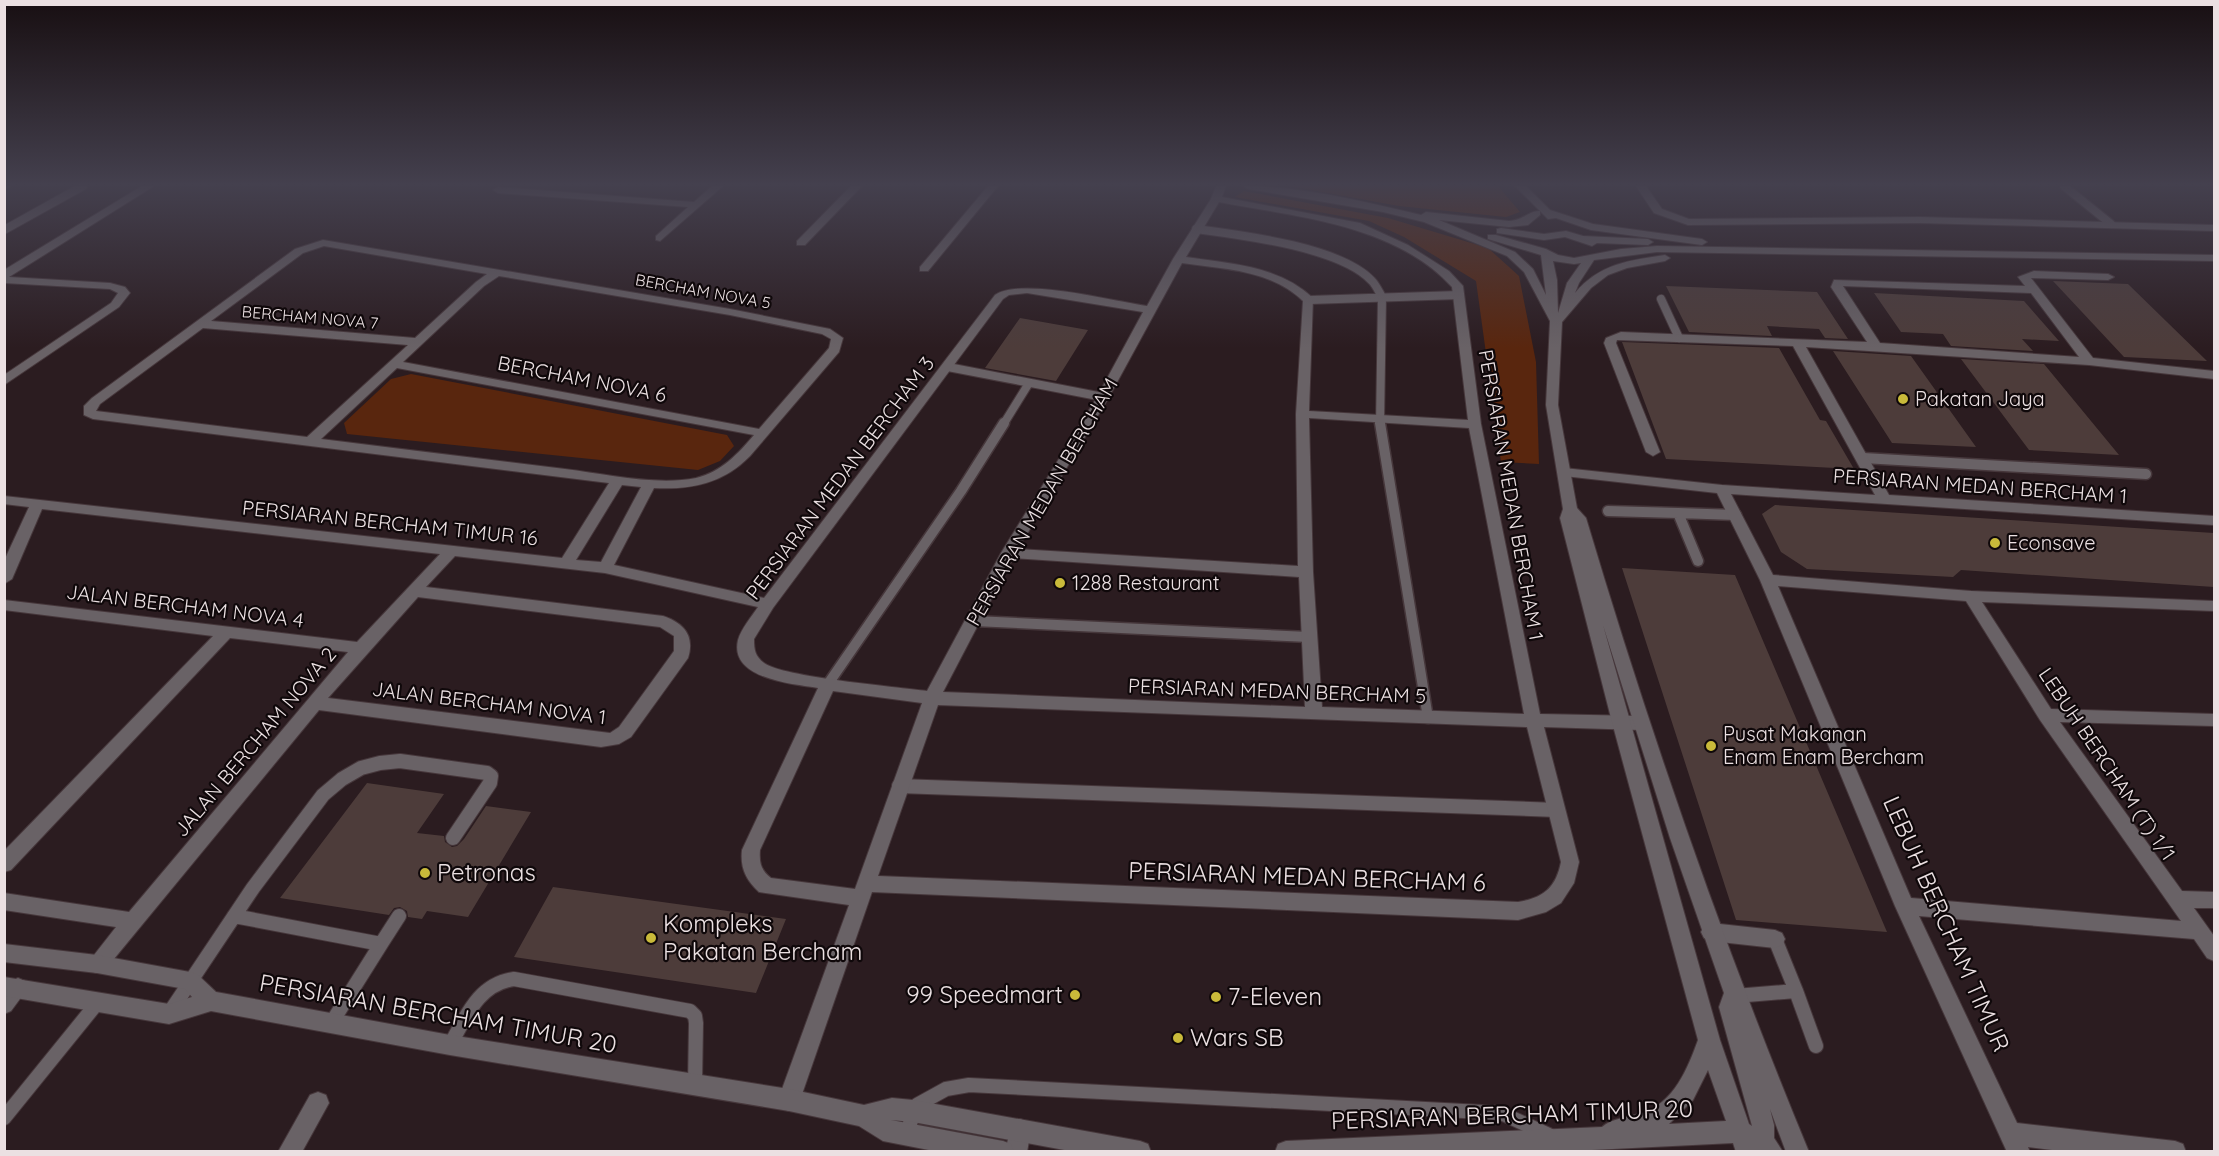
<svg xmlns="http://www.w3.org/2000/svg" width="2219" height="1156" viewBox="0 0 2219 1156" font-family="Quicksand,sans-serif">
<rect width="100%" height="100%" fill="#2b1c20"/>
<!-- green -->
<path fill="#59260e" d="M1289 186H1498L1520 212 1506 217 1399 206Z
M1244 191 1388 218 1488 248 1519 276 1536 362 1539 464 1501 462 1476 281 1404 237 1369 221 1235 197Z
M411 374 727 435 734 446 720 461 698 470 347 434 344 423 391 379Z"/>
<!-- building -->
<path fill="#4d3c3a" d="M2053 281 2128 284 2207 361 2124 357Z
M1666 286 1817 292 1848 339 1825 338 1819 329 1767 326 1772 336 1689 332Z
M1874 293 2024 301 2059 341 2022 339 2033 351 1951 346 1943 334 1901 332Z
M1020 318 1088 330 1056 381 985 368Z
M1622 342 1779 348 1820 420 1826 421 1854 469 1666 459Z
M1833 351 1911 356 1976 447 1892 443Z
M1961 359 2044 364 2119 455 2029 450Z
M1775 505 2214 533V587L1961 570 1953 577 1807 569 1781 552 1762 514Z
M1622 568 1735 575 1887 932 1736 920Z
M367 783 444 794 417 833 444 836 445 842 452 847 457 846 464 839 486 806 531 812 468 917 427 911 422 919 408 917 407 911 400 907 394 908 389 915 280 898Z
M553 887 786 919 756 993 514 957Z"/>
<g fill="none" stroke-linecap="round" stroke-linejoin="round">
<!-- service-far2 casing -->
<g stroke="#46373b" stroke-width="10">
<path id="service-far2" d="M2064 186 2111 224
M1196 229C1241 235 1341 247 1372 281 1376 285 1379 292 1382 297L1380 425
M4 230 83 186
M1661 299 1679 338
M1309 300 1459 295
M948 367 1103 397
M1003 425 1029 383"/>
</g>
<!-- service-far1 casing -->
<g stroke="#46373b" stroke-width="13">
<path id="service-far1" d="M1380 423 1428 718
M1863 458 2146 474
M1608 511 1678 513
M1698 561 1678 513 1736 515
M974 621 1309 637
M828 684 961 491 1004 423"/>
</g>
<!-- service casing -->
<g stroke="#46373b" stroke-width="16">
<path id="service" d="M899 786 1557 810
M234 916 381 944 332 1022
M1775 939 1796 991
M381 944 399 916
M1735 996 1796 991 1816 1046
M170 1012 253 888 323 795 342 779 361 768 380 763 400 761 487 773 491 776 490 783 453 838
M450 1045C466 1017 478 984 514 979L690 1011 695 1016 696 1023 695 1085
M4 1118 98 1002
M906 1134 917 1105 946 1089 969 1085 1501 1113 1549 1135"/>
</g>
<!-- minor casing -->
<g stroke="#46373b" stroke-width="2">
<path id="minor" d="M4 186H11L4 190Z
M142 186H154L9 277 110 283 125 287 130 293 119 307 4 385V375L111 303 118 293 110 289 4 283V270Z
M712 186H723L660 241 656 240V236L688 207 498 193 493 190 498 187 694 202Z
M851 186H862L805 245H797V241Z
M988 186H998L928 271H920V267Z
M1216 186H1226L1222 197 1360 223 1408 245 1449 271 1463 286 1481 424 1540 714 1640 716 1646 718 1648 723 1646 728 1640 730 1544 727 1579 862 1574 883 1561 903 1546 912 1518 920 872 892 800 1100 797 1108 789 1111 781 1108 778 1100 849 905 759 892C746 880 740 868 742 850L818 688C793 684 729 679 738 640 741 629 752 616 758 607L605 573 455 556 426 587 663 616C684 623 695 636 688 658L631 737 619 744 601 747 319 710 104 971 97 973 90 971 87 964 116 927 4 910V893L129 912 348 652 230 638 11 870 4 872V851L213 636 4 610V600L357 642 440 554 42 509 12 579 4 584V561L29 507 4 504V496L562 558 609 483 93 419 84 415V406L92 398 295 249 323 240 730 309 830 329 843 338 839 352 750 456C724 483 692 490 654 488L614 565 764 598 995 295C1020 277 1114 301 1147 306L1173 259 1211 199ZM1219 202C1297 217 1394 224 1452 287L1468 420 1309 411 1313 298C1278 265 1230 264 1186 257ZM324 246 487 274 476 282 415 338 211 321 303 253ZM1182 263C1224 269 1271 270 1303 301L1296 414 1298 566 1018 549 1109 397ZM499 276 730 315 822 334 831 339 829 348 759 429 403 362 484 286ZM1027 293 1143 312 1097 397 1001 553 927 691C898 687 782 677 764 663 755 656 754 650 754 639L773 608 1003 299 1009 295ZM203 328 408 345 307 437 96 411 100 404ZM397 368 754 435C738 454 721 472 696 478 657 486 605 474 565 469 483 459 402 449 321 439ZM1309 418 1469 428 1524 714 1322 707 1313 572ZM622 485 641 487 601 562 576 560ZM1013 558 1299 577 1305 707 943 692ZM418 597 660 627 674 636V651L619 727 610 733 328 698ZM833 691 922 703 855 889 771 878C761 870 759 863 760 850ZM938 705 1527 727 1561 862C1556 888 1543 898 1518 902L878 876Z
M1636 186H1646L1662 209 1689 219 1919 217 2214 225V231L1919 223 1688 225 1654 213Z
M2034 271 2108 274 2114 277 2108 280 2031 278 2093 358 2214 371V379L2089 365 1806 347 1889 495 2214 516V525L1731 494 1773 575 1971 591 2214 601V611L1982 602 2051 709 2214 714V726L2060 722 2182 891 2214 892V908H2194L2214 936V961L2207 958 2194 939 1919 916 2017 1123 2175 1141 2183 1144 2186 1152H2068L2028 1147 2030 1152H2007L1895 906 1760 580 1717 493 1564 476 1557 472 1564 468 1722 485 1875 495 1793 346 1617 340 1616 343 1660 452 1653 456 1646 452 1604 343 1606 338 1621 332 1867 342 1831 287 1834 280 2025 286 2018 277ZM1843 286 2031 293 2079 357 1880 343ZM1778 586 1966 601 2040 720 2181 921 1911 898Z
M1711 923 1775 930 1782 933 1785 939 1782 945 1775 948 1711 941 1704 938 1701 932 1704 926Z
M18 978 25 981 28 988 11 1011 4 1014V988L11 981Z
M318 1092 326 1095 329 1103 302 1152H278L310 1095Z
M1020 1119 1028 1122 1031 1130 1027 1152H1005L1012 1122Z"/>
</g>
<!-- tertiary casing -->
<g stroke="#46373b" stroke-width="2">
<path id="tertiary" d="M1243 186C1301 186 1366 202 1421 215L1426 212 1509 221C1524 220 1530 210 1540 211V215L1528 225 1509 227 1439 220 1515 252 1533 269 1546 295 1541 255 1488 239V235H1496L1546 249 1558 255 1574 258 1621 249 1657 246 2214 255V261L1657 252 1594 260 1579 283 1575 293C1599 264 1630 260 1665 255L1670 258 1665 261 1627 268 1608 275 1591 288 1562 322 1558 405 1577 508 1586 518C1650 733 1723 944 1809 1152H1786L1770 1109 1774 1125V1138L1783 1152H1736L1733 1143 1552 1152H1275L1278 1144 1286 1141 1602 1127C1612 1118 1630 1117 1642 1113 1674 1103 1688 1068 1698 1040L1612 722 1560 518 1563 509 1546 405 1550 321 1524 272 1507 256 1424 222 1383 212 1248 189ZM1553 261 1574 264 1581 263 1567 283 1558 313 1557 280ZM1603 625 1670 838 1724 993 1719 1007 1752 1126 1749 1124 1720 1040ZM1708 1070 1726 1121 1669 1124 1693 1100Z
M1515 186H1526L1550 210 1593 224 1702 239 1707 242 1702 245 1591 230 1556 218 1548 219Z
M1501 228 1544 234 1566 231 1583 236 1648 239 1653 242 1648 245 1597 243 1592 246 1565 237 1544 240 1497 233V229Z
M4 944 97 955 190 972 197 974 216 992 450 1035 789 1089 864 1105 892 1098 913 1100 1140 1141 1148 1144 1151 1152H1075L913 1122 891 1120 1003 1141 1011 1144 1014 1152H939L883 1141 859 1126 789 1111 450 1055 211 1011 169 1024 4 996V977L169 1004 192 997 185 989 97 973 4 962Z"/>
</g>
<!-- service-far2 -->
<use href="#service-far2" stroke="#696266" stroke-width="8"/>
<!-- service-far1 -->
<use href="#service-far1" stroke="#696266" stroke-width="10"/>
<!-- service -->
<use href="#service" stroke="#696266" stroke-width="14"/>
<!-- minor -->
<use href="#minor" fill="#696266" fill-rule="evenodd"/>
<!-- tertiary -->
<use href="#tertiary" fill="#696266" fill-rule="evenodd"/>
</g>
<!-- sky -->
<linearGradient id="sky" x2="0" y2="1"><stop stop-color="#180f12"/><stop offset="0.53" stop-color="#44404e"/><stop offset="1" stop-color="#44404e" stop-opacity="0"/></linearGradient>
<rect width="2219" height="348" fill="url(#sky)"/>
<!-- markers -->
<g fill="#c9ba3a" stroke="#0f080a" stroke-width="2">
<circle cx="1903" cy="399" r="6"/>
<circle cx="1995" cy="543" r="6"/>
<circle cx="1060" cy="583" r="6"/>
<circle cx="1711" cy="746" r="6"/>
<circle cx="425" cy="873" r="6"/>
<circle cx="651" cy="938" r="6"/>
<circle cx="1075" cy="995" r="6"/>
<circle cx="1216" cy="997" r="6"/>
<circle cx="1178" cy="1038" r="6"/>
</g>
<g text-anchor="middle" stroke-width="4.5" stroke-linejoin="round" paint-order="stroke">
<!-- far-street labels -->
<g font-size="16" fill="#ebe0e2" stroke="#0f080a">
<text transform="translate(703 291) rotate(10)" y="6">BERCHAM NOVA 5</text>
<text transform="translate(310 317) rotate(5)" y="6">BERCHAM NOVA 7</text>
</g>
<!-- street labels -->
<g font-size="20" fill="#ebe0e2" stroke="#0f080a">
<text transform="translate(582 379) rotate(11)" y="7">BERCHAM NOVA 6</text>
<text transform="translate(840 478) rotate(-53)" y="7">PERSIARAN MEDAN BERCHAM 3</text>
<text transform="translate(1980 486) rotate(4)" y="7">PERSIARAN MEDAN BERCHAM 1</text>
<text transform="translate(1511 495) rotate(80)" y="7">PERSIARAN MEDAN BERCHAM 1</text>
<text transform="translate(1042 502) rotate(-60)" y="7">PERSIARAN MEDAN BERCHAM</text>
<text transform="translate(390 523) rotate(6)" y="7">PERSIARAN BERCHAM TIMUR 16</text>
<text transform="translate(185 606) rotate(7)" y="7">JALAN BERCHAM NOVA 4</text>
<text transform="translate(1277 691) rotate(2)" y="7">PERSIARAN MEDAN BERCHAM 5</text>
<text transform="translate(489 703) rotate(7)" y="7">JALAN BERCHAM NOVA 1</text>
<text transform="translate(255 742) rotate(-50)" y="7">JALAN BERCHAM NOVA 2</text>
<text transform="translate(2107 764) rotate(56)" y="7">LEBUH BERCHAM (T) 1/1</text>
</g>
<!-- poi labels -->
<g font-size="20" fill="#ebe0e2" stroke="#0f080a" text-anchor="start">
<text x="1915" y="406">Pakatan Jaya</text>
<text x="2007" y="550">Econsave</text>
<text x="1072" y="590">1288 Restaurant</text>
<text x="1723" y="741">Pusat Makanan<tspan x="1723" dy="23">Enam Enam Bercham</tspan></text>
</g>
<!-- near-poi labels -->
<g font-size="24" fill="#ebe0e2" stroke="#0f080a" text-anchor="start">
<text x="437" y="881">Petronas</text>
<text x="663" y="932">Kompleks<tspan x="663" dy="28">Pakatan Bercham</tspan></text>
<text x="1063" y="1003" text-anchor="end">99 Speedmart</text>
<text x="1228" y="1005">7-Eleven</text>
<text x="1190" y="1046">Wars SB</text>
</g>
<!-- near-street labels -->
<g font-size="24" fill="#ebe0e2" stroke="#0f080a">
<text transform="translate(1307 877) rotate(2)" y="8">PERSIARAN MEDAN BERCHAM 6</text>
<text transform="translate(1946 924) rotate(66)" y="8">LEBUH BERCHAM TIMUR</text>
<text transform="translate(438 1014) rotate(10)" y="8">PERSIARAN BERCHAM TIMUR 20</text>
<text transform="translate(1512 1115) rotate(-2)" y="8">PERSIARAN BERCHAM TIMUR 20</text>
</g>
</g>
<!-- border -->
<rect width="2219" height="1156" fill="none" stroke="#ebe0e2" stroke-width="12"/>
</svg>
